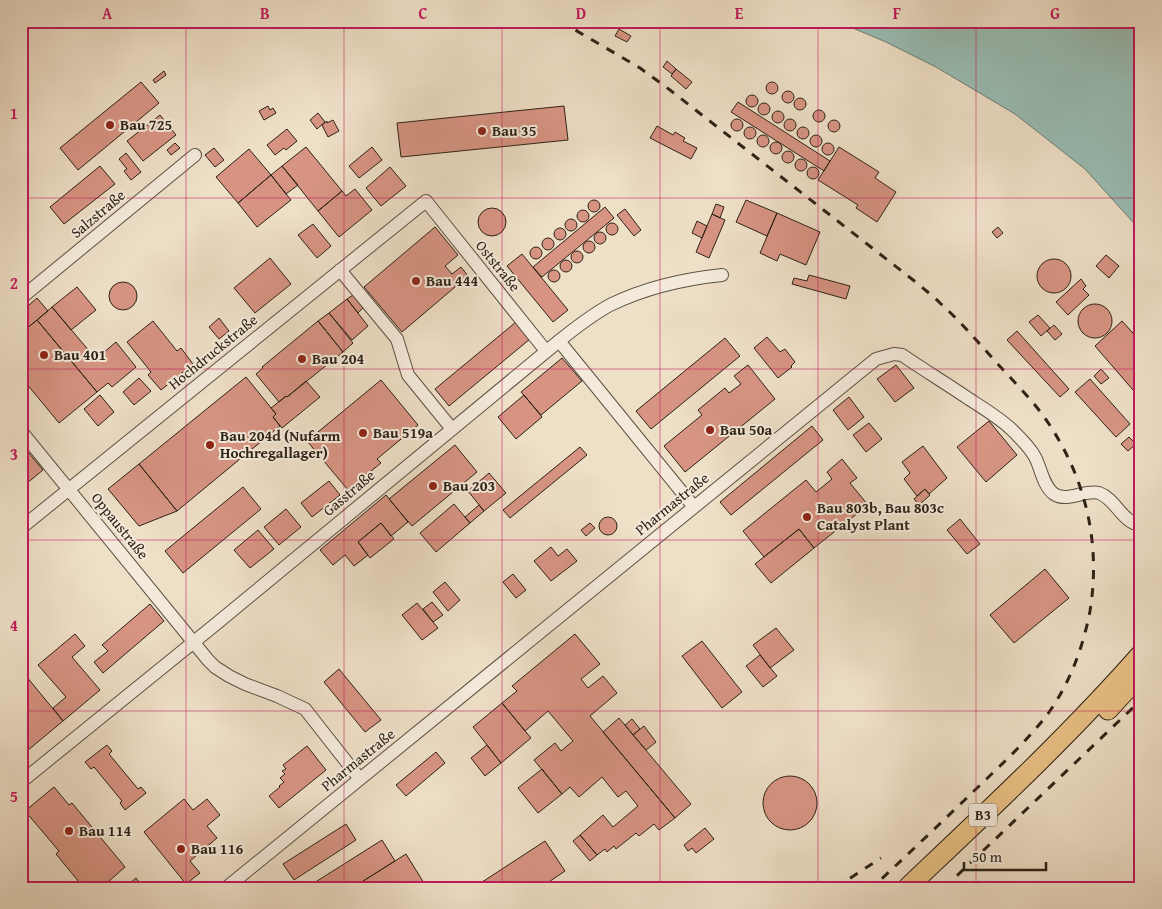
<svg xmlns="http://www.w3.org/2000/svg" width="1162" height="909" viewBox="0 0 1162 909" font-family="'Gentium Book Plus',serif">
<rect width="100%" height="100%" fill="#eedfc7"/>
<filter id="stains"><feTurbulence type="fractalNoise" baseFrequency=".004" numOctaves="4"/><feColorMatrix values="0 0 0 0 .2 0 0 0 0 .09 0 0 0 0 .02 0 0 0 .5 -.17"/></filter>
<radialGradient id="worn" r=".72"><stop offset=".6" stop-color="#630" stop-opacity="0"/><stop offset="1" stop-color="#630" stop-opacity=".3"/></radialGradient>
<!-- water -->
<path fill="#99bdb4" stroke="#6d7f75" d="M836 21H1141V231L1085 169 1015 114 936 67 886 42Z"/>
<!-- building -->
<path fill="#d79483" stroke="#2c2216" d="M619 29 631 36 627 42 615 36Z
M667 61 676 69 672 74 663 67Z
M676 69 692 82 686 89 671 76Z
M164 71 166 75 155 83 153 80Z
M766 88a6 6 0 1 1 12 0a6 6 0 1 1-12 0Z
M141 82 159 103 78 170 60 148Z
M782 97a6 6 0 1 1 12 0a6 6 0 1 1-12 0Z
M746 101a6 6 0 1 1 12 0a6 6 0 1 1-12 0Z
M794 104a6 6 0 1 1 12 0a6 6 0 1 1-12 0Z
M738 102 830 161 824 171 731 112Z
M758 109a6 6 0 1 1 12 0a6 6 0 1 1-12 0Z
M268 106 270 110 273 108 276 113 264 120 259 111Z
M564 106 568 140 401 157 397 123Z
M813 116a6 6 0 1 1 12 0a6 6 0 1 1-12 0Z
M772 117a6 6 0 1 1 12 0a6 6 0 1 1-12 0Z
M318 113 325 122 317 129 310 120Z
M160 115 176 135 143 161 127 141Z
M784 125a6 6 0 1 1 12 0a6 6 0 1 1-12 0Z
M731 125a6 6 0 1 1 12 0a6 6 0 1 1-12 0Z
M828 126a6 6 0 1 1 12 0a6 6 0 1 1-12 0Z
M333 120 339 131 328 137 322 125 327 121V123Z
M657 126 673 135 675 132 685 138 683 141 697 148 691 159 650 138Z
M797 133a6 6 0 1 1 12 0a6 6 0 1 1-12 0Z
M744 133a6 6 0 1 1 12 0a6 6 0 1 1-12 0Z
M287 129 297 141 286 150 284 148 275 155 267 145Z
M810 141a6 6 0 1 1 12 0a6 6 0 1 1-12 0Z
M757 141a6 6 0 1 1 12 0a6 6 0 1 1-12 0Z
M770 148a6 6 0 1 1 12 0a6 6 0 1 1-12 0Z
M822 149a6 6 0 1 1 12 0a6 6 0 1 1-12 0Z
M175 143 180 148 171 155 167 150Z
M306 147 342 191 318 211 282 166Z
M372 147 382 160 359 178 349 166Z
M839 147 879 172 875 178 896 192 877 222 856 208 858 205 818 180Z
M214 148 224 160 215 167 205 155Z
M249 149 271 175 238 203 216 177Z
M782 157a6 6 0 1 1 12 0a6 6 0 1 1-12 0Z
M126 153 141 172 131 180 124 171 127 169 119 159Z
M795 165a6 6 0 1 1 12 0a6 6 0 1 1-12 0Z
M100 166 115 184 64 224 50 207Z
M282 166 298 185 286 194 271 175Z
M807 173a6 6 0 1 1 12 0a6 6 0 1 1-12 0Z
M390 167 406 186 381 206 366 188Z
M271 175 291 200 257 227 238 203Z
M355 189 372 210 339 237 318 211 342 191 346 196Z
M746 200 777 213 767 236 736 222Z
M588 206a6 6 0 1 1 12 0a6 6 0 1 1-12 0Z
M716 204 724 207 720 218 712 214Z
M605 207 614 218 542 277 533 267Z
M478 222a14 14 0 1 1 28 0a14 14 0 1 1-28 0Z
M625 209 641 230 634 236 617 215Z
M577 216a6 6 0 1 1 12 0a6 6 0 1 1-12 0Z
M777 213 820 232 806 265 780 254 777 261 760 253Z
M712 214 725 220 709 258 696 252Z
M565 225a6 6 0 1 1 12 0a6 6 0 1 1-12 0Z
M697 221 707 226 702 238 692 233Z
M606 229a6 6 0 1 1 12 0a6 6 0 1 1-12 0Z
M313 224 331 246 317 258 298 235Z
M435 227 458 255 445 266 452 274 461 267 468 276 402 332 364 287Z
M998 227 1003 233 997 238 992 232Z
M554 234a6 6 0 1 1 12 0a6 6 0 1 1-12 0Z
M594 238a6 6 0 1 1 12 0a6 6 0 1 1-12 0Z
M542 244a6 6 0 1 1 12 0a6 6 0 1 1-12 0Z
M583 247a6 6 0 1 1 12 0a6 6 0 1 1-12 0Z
M530 253a6 6 0 1 1 12 0a6 6 0 1 1-12 0Z
M571 257a6 6 0 1 1 12 0a6 6 0 1 1-12 0Z
M522 254 568 310 553 322 507 266Z
M1106 255 1119 266 1109 278 1096 266Z
M270 258 291 284 255 313 234 288Z
M1037 276a17 17 0 1 1 34 0a17 17 0 1 1-34 0Z
M560 266a6 6 0 1 1 12 0a6 6 0 1 1-12 0Z
M548 276a6 6 0 1 1 12 0a6 6 0 1 1-12 0Z
M809 275 850 286 846 299 792 284 794 278 807 281Z
M1081 279 1086 286 1083 289 1089 295 1068 315 1056 302Z
M109 296a14 14 0 1 1 28 0a14 14 0 1 1-28 0Z
M77 287 96 310 71 330 52 307Z
M353 295 363 308 358 313 347 299Z
M37 298 48 311 25 330 21 326V312Z
M347 299 368 326 352 340 329 313Z
M1078 321a17 17 0 1 1 34 0a17 17 0 1 1-34 0Z
M52 307 96 359 116 342 136 367 112 387 108 383 97 392 37 320Z
M329 313 353 343 343 352 318 321Z
M1038 315 1050 328 1041 336 1029 322Z
M219 318 229 331 219 339 209 327Z
M37 320 97 392 59 423 21 377V333Z
M153 321 177 351 181 348 193 364 161 390 148 375 151 372 127 342Z
M318 321 343 352 287 397 286 396 279 402 256 374 263 368 262 367Z
M1122 321 1141 342V383L1133 390 1095 346Z
M516 322 530 339 449 406 435 389Z
M1054 325 1062 334 1055 340 1047 331Z
M1017 331 1069 389 1060 397 1007 340Z
M767 337 780 352 785 349 795 362 791 366 792 367 778 378 754 348Z
M725 338 740 356 651 429 636 411Z
M562 358 582 381 541 415 521 392Z
M748 365 775 399 685 472 664 446 702 415 698 410 725 388 729 393 741 384 734 376Z
M896 365 914 388 895 402 877 379Z
M1101 369 1109 378 1101 384 1094 376Z
M246 377 276 414 273 417 280 426 177 511 139 464Z
M139 378 151 391 134 405 123 392Z
M1090 379 1130 424 1116 437 1075 392Z
M381 380 418 425 377 459 381 463 348 490 307 441Z
M306 381 320 397 282 428 273 417 276 414 271 408 286 396 287 397Z
M100 395 114 412 98 426 84 409Z
M524 395 542 417 516 439 498 417Z
M849 397 864 417 848 430 833 410Z
M989 421 1017 455 986 482 957 447Z
M869 423 882 439 866 452 853 435Z
M812 426 823 440 731 515 720 502Z
M1129 437 1136 444 1128 451 1121 444Z
M455 445 477 472 412 526 389 499Z
M923 446 947 478 929 494 925 489 917 496 904 479 910 473 902 462Z
M580 447 587 455 510 518 503 510Z
M28 452 43 470 21 488V457Z
M842 459 857 478 850 483 868 505 814 548 799 529 764 557 743 531 806 480 816 492 832 479 827 472Z
M139 464 177 511 139 526 108 489Z
M489 473 506 493 484 511 468 491Z
M329 481 340 495 312 517 301 503Z
M243 487 261 509 183 573 165 551Z
M925 489 930 495 919 505 914 499Z
M386 495 408 522 391 536 381 523 358 542 368 555 354 566 345 555 333 565 320 550Z
M454 504 470 523 436 552 420 533Z
M479 505 484 511 470 523 465 517Z
M286 509 301 527 279 545 264 527Z
M599 526a9 9 0 1 1 18 0a9 9 0 1 1-18 0Z
M960 519 980 544 967 554 947 530Z
M381 523 394 539 370 558 358 542Z
M590 523 595 528 586 536 581 530Z
M799 529 814 548 771 583 755 564Z
M258 530 274 549 250 568 234 550Z
M551 547 558 556 567 549 577 561 551 581 534 561Z
M1045 569 1069 598 1014 643 990 615Z
M513 574 526 590 516 598 503 582Z
M445 582 460 600 448 611 433 592Z
M432 602 443 615 433 622 423 609Z
M417 603 438 628 422 640 402 615Z
M150 604 164 621 103 673 94 662 108 651 102 645Z
M776 628 794 650 770 668 753 645Z
M75 634 85 646 72 657 100 690 63 721 53 708 66 697 38 665Z
M575 634 600 664 581 679 588 688 603 676 617 693 590 716 675 818 659 830 654 824 639 836 636 833 616 849 614 846 607 852 605 849 597 855 580 835 603 815 613 827 638 806 626 791 618 797 602 777 579 797 570 787 562 794 534 760 555 743 561 751 573 741 548 711 525 731 502 703 517 691 512 686Z
M702 641 742 692 722 708 682 656Z
M760 655 777 676 763 687 746 666Z
M339 669 381 720 365 732 324 682Z
M26 676 63 721 21 756V723L23 721 21 718V680Z
M502 703 531 738 501 763 473 727Z
M619 718 691 804 675 818 603 732Z
M632 719 640 729 633 735 625 725Z
M644 726 656 742 646 750 633 735Z
M107 745 112 751 109 754 138 789 141 787 146 793 125 810 120 803 122 801 94 767 91 769 85 762Z
M487 745 501 763 485 776 471 758Z
M307 746 326 770 279 808 269 796 280 787 279 786 284 782 280 778 285 774 282 771 286 769 283 765Z
M436 752 445 763 406 796 396 785Z
M542 769 562 794 538 813 518 788Z
M763 803a27 27 0 1 1 54 0a27 27 0 1 1-54 0Z
M54 787 69 805 72 803 125 867 101 888H84L56 854 59 851 25 811Z
M184 799 193 810 207 799 220 815 207 826 217 838 190 861 200 873 186 884 144 832Z
M346 824 356 840 294 880 283 864Z
M705 828 714 839 696 853 692 848 688 851 684 845Z
M580 835 597 855 590 861 573 841Z
M382 840 395 861 352 888H306Z
M545 841 565 871 540 888H473Z
M406 854 427 888H352L395 861Z
M136 878 144 888H124Z"/>
<g fill="none" stroke-linecap="round" stroke-linejoin="round">
<!-- street casing -->
<g stroke="#5c5142" stroke-width="14">
<path id="street" d="M340 270 397 339 408 375 452 429
M21 298 195 155
M559 341 694 507
M21 431 208 660 215 667 229 676 245 684 277 696 305 709 360 779
M21 528 426 201 546 351
M21 782 216 624 559 341C575 328 592 315 610 305 645 288 683 279 722 275
M226 888 876 359 894 354 902 355C924 370 947 384 969 399 983 408 998 417 1010 428 1019 437 1029 446 1035 457 1041 468 1043 486 1054 494 1068 503 1085 489 1099 493 1116 499 1122 523 1141 525"/>
</g>
<!-- primary casing -->
<g stroke="#2c2216" stroke-width="21">
<path id="primary" d="M1108 710 1141 674
M907 888C987 812 1068 737 1141 654"/>
</g>
<!-- street -->
<use href="#street" stroke="#f4eadb" stroke-width="12"/>
<!-- primary -->
<use href="#primary" stroke="#e7c084" stroke-width="19"/>
<!-- rail -->
<path stroke="#2c2216" stroke-width="3" stroke-dasharray="9 9" stroke-linecap="butt" d="M560 21 640 68 670 90 917 283C925 290 933 296 940 303 960 321 977 341 995 361 1013 381 1034 401 1049 424 1086 480 1101 544 1090 611 1083 648 1069 685 1047 715 1026 742 1001 765 976 789 942 822 907 855 872 888
M835 888 881 858
M944 888 1141 700"/>
</g>
<!-- grid -->
<path fill="none" stroke="#c2185b" stroke-width="1" stroke-opacity="0.55" d="M186 21V888M344 21V888M502 21V888M660 21V888M818 21V888M976 21V888M21 198H1141M21 369H1141M21 540H1141M21 711H1141"/>
<!-- markers -->
<g fill="#8f2418" stroke="#f4eadb" stroke-width="2">
<circle cx="110" cy="125" r="5"/>
<circle cx="482" cy="131" r="5"/>
<circle cx="416" cy="281" r="5"/>
<circle cx="44" cy="355" r="5"/>
<circle cx="302" cy="359" r="5"/>
<circle cx="710" cy="430" r="5"/>
<circle cx="363" cy="433" r="5"/>
<circle cx="210" cy="445" r="5"/>
<circle cx="433" cy="486" r="5"/>
<circle cx="807" cy="517" r="5"/>
<circle cx="69" cy="831" r="5"/>
<circle cx="181" cy="849" r="5"/>
</g>
<g text-anchor="middle" stroke-width="4" stroke-linejoin="round" paint-order="stroke">
<!-- shield labels -->
<rect fill="#f4eadb" stroke="#685e51" stroke-width="1" x="969" y="803.5" width="28" height="23" rx="4"/>
<g font-size="14" font-weight="bold" fill="#2c2216">
<text x="983" y="820">B3</text>
</g>
<!-- poi labels -->
<g font-size="15" font-weight="bold" fill="#2c2216" stroke="#f4eadb" text-anchor="start">
<text x="120" y="130">Bau 725</text>
<text x="492" y="136">Bau 35</text>
<text x="426" y="286">Bau 444</text>
<text x="54" y="360">Bau 401</text>
<text x="312" y="364">Bau 204</text>
<text x="720" y="435">Bau 50a</text>
<text x="373" y="438">Bau 519a</text>
<text x="220" y="441">Bau 204d (Nufarm<tspan x="220" dy="17">Hochregallager)</tspan></text>
<text x="443" y="491">Bau 203</text>
<text x="817" y="513">Bau 803b, Bau 803c<tspan x="817" dy="17">Catalyst Plant</tspan></text>
<text x="79" y="836">Bau 114</text>
<text x="191" y="854">Bau 116</text>
</g>
<!-- street labels -->
<g font-size="15" fill="#2c2216" stroke="#f4eadb">
<text transform="translate(98 214) rotate(-40)" y="5">Salzstraße</text>
<text transform="translate(498 266) rotate(51)" y="5">Oststraße</text>
<text transform="translate(213 352) rotate(-39)" y="5">Hochdruckstraße</text>
<text transform="translate(349 493) rotate(-40)" y="5">Gasstraße</text>
<text transform="translate(672 504) rotate(-39)" y="5">Pharmastraße</text>
<text transform="translate(120 526) rotate(51)" y="5">Oppaustraße</text>
<text transform="translate(358 760) rotate(-39)" y="5">Pharmastraße</text>
</g>
</g>
<!-- margin -->
<rect width="1162" height="909" fill="none" stroke="#eedfc7" stroke-width="55"/>
<!-- scale -->
<path d="M964 862v8h82v-8" fill="none" stroke="#2c2216" stroke-width="2.5"/>
<text x="972" y="862" font-size="15" fill="#2c2216" stroke="#f4eadb" stroke-width="4" paint-order="stroke">50 m</text>
<rect x="28" y="28" width="1106" height="854" fill="none" stroke="#c2185b" stroke-width="2"/>
<g font-size="16" text-anchor="middle" font-weight="bold" fill="#c2185b">
<text x="107" y="19">A</text>
<text x="265" y="19">B</text>
<text x="423" y="19">C</text>
<text x="581" y="19">D</text>
<text x="739" y="19">E</text>
<text x="897" y="19">F</text>
<text x="1055" y="19">G</text>
<text x="14" y="119">1</text>
<text x="14" y="289">2</text>
<text x="14" y="460">3</text>
<text x="14" y="631">4</text>
<text x="14" y="802">5</text>
</g>
<rect width="100%" height="100%" filter="url(#stains)"/>
<rect width="100%" height="100%" fill="url(#worn)"/>
</svg>
